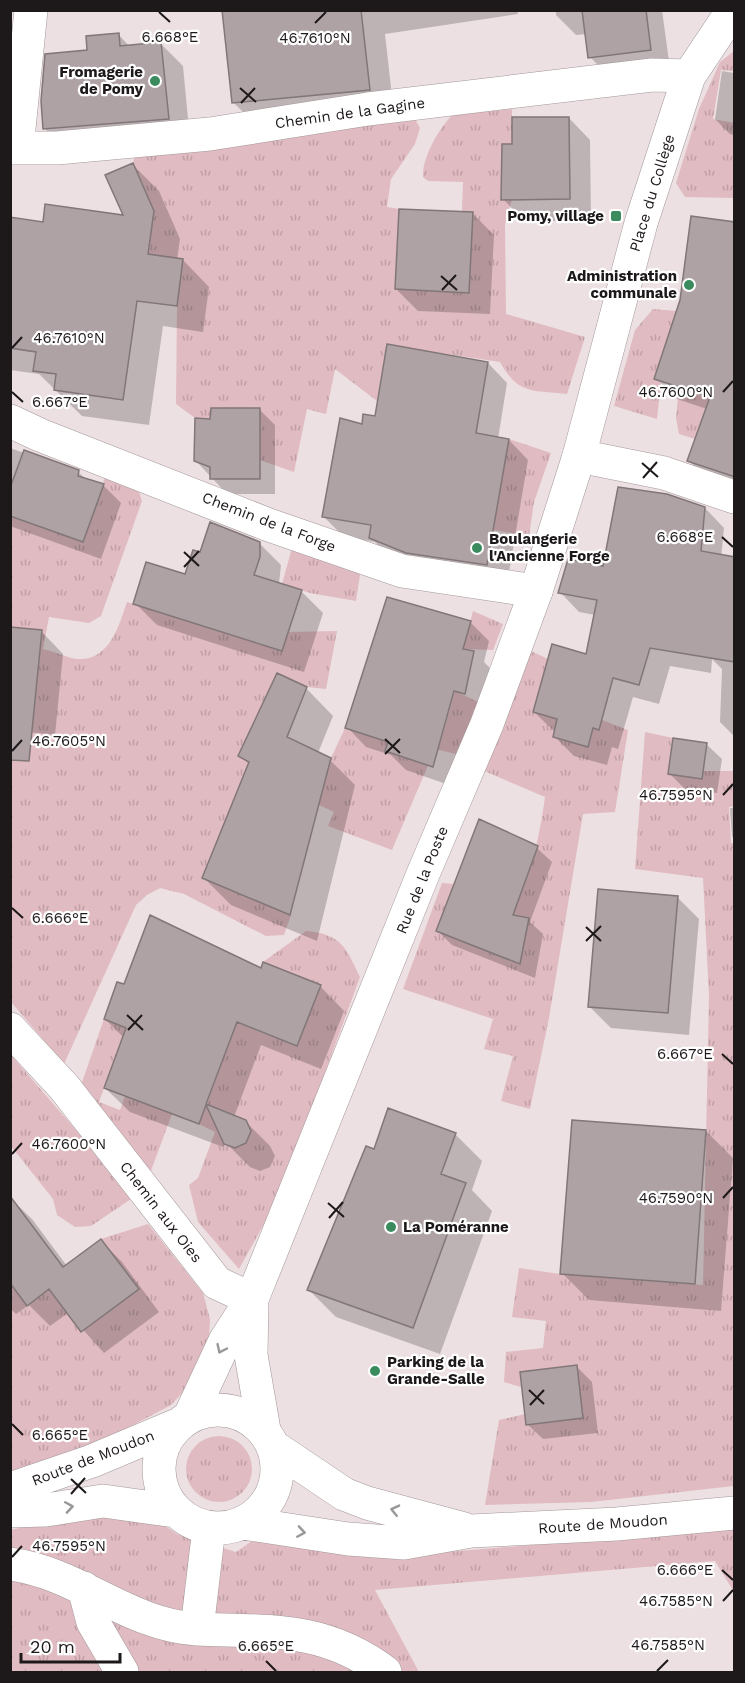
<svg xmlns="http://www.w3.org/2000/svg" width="745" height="1683" viewBox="0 0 745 1683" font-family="'Work Sans',sans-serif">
<defs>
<pattern id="grass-tufts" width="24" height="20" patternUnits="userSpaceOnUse" patternTransform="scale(1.5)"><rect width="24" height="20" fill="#e0bbc1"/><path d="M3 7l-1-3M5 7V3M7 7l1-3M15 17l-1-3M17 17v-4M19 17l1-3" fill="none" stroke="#c0a0a5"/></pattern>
</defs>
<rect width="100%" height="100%" fill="#ede0e2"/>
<!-- grass -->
<path fill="url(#grass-tufts)" d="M734 51V71L721 70 713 119 734 123V198L685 197 676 183 699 109 720 62Z
M512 109V144L502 145 501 166H511L512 199 505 224 506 314 585 337 567 394C533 390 518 395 500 362L387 345 377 401 335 369 326 414 307 409 294 472 260 460V408H211L210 419 195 418 176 404 177 306 183 259 148 254 153 219 146 192 133 163 135 155 415 119 420 128 415 144 391 179 387 207 399 209 395 289 469 293 473 212 462 211 463 182 428 181 423 177C422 157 439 129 452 115Z
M653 309 734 316V401L695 439 679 434 676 418 679 387 661 381 657 419 614 406 635 330Z
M509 439 551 453 534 502 529 536 493 530Z
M106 474 137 485 142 501 101 616 89 623 49 617 43 649C54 651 69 659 79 659 110 660 119 625 127 602L282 651 288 632 337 631 326 689 307 687 277 674 238 755 258 766 202 878 291 915 284 935 266 936 184 894 160 888 147 895 136 905 64 1064 11 1002V711L34 713 42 631 11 627 10 516 83 542Z
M295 537 362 562 356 601 310 593 282 584Z
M473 611 503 624 493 650 463 649Z
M531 651 548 659 533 712 557 719 553 737 587 746 593 728 599 730 602 720 628 730 615 812 583 814 549 1018 530 1109 501 1101 513 1056 484 1049 493 1019 403 989 442 883 454 884 436 931 487 951C524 904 537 855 545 797L482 770Z
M455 691 478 702 456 754 435 749 392 850 328 826 334 812 319 805 331 758 345 728 379 739 383 724 440 744Z
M645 732 673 738 669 774 702 779 703 771H734V806L729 807 731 843H734V1486L591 1502 485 1505 499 1420 525 1414 526 1425 583 1418 577 1365 520 1372 521 1387 504 1382 506 1352 543 1348 546 1321 512 1317 519 1268 560 1274 703 1285 709 996 703 878 635 869Z
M306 931C342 934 346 948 360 977L280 1195 239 1269 198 1222 189 1185 198 1178 215 1132 199 1124 237 1023 297 1046 320 985 263 962Z
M104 1019 126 1028 99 1102 120 1110 125 1096 172 1114 149 1176 80 1088Z
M10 1054 134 1197 91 1226 75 1227 57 1215 53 1199 11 1146Z
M148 1224 203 1293 210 1319 209 1340 184 1391 171 1405 101 1442 11 1473V1283L27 1306 49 1289 81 1332 138 1289 101 1239Z
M186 1469a33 33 0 1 1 66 0a33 33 0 1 1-66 0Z
M106 1510 155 1519 177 1534 236 1552 252 1541 411 1555 734 1528V1592L715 1561 375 1590 419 1672H11L10 1530Z"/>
<!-- shadow -->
<path fill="#0003" d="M224 10H517L518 14 385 34 394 114 258 127 233 102Z
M556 10H662L670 69 610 77 590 57 587 34 576 35 556 15Z
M118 34 130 47 161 44 183 66 190 140 67 150 45 129 88 51Z
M722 71 734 73V135L730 134 715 119Z
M569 118 590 140 591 221H524L503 199 514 145Z
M132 164 159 191 180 239 177 260H183L209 287 203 332 163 326 149 425 82 416 39 374 10 370V218L44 223 126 217Z
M472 213 494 235 490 314 418 311 396 289Z
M734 223V491L710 482 689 461 707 409 677 399 656 378Z
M488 363 507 383 498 439 509 440 528 460 507 584 390 557 375 542 343 536 323 516 363 426Z
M260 410 275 425V494H227L196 461 212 420Z
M10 448 78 472 87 480 103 485 121 503 101 559 10 526Z
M705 508 724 528 713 643 734 585V736L720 722 722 669 712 659 711 673 670 666 659 704 633 697 618 749 612 747 607 765 574 756 554 736 555 732 534 712 587 656 595 615 579 612 560 592Z
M259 543 281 565 279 584 301 591 323 613 304 672 157 625 135 603 186 576 201 554Z
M470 622 489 641 484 662 493 671 484 712 474 709 452 786 406 770 391 755 366 747 347 727Z
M42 632 63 654 55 735 10 730Z
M306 688 333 716 318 753 328 758 355 785 317 941 231 905 204 878 250 765 240 755Z
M706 744 722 759 717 793 685 789 670 774Z
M730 808H734V839L732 836Z
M537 848 552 862 530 922 543 934 535 978 452 945 437 930Z
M677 897 699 919 689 1035 611 1028 589 1006Z
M262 970 320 986 344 1011 321 1069 261 1045 234 1117 245 1121 270 1146 275 1156 270 1167 260 1171 250 1167 225 1142 223 1147 130 1112 105 1088 124 1038 105 1019 125 986Z
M706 1131 733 1158 721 1311 589 1300 562 1273Z
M455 1134 482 1161 472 1190 492 1211 440 1354 336 1317 309 1290 374 1150Z
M10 1198 32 1219 67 1266 101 1241 122 1262 159 1312 104 1353 68 1313 50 1326 29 1305 16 1314 10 1308Z
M577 1367 592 1382 598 1433 543 1439 527 1424Z"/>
<!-- building -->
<path fill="#afa2a4" stroke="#817678" stroke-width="1.5" d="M222 10H361L370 90 232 103Z
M582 10H646L651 50 588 58Z
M119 33 120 46 161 42 169 119 43 129 41 101 45 54 87 50 86 36Z
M512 117H569L570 199 501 200 502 144H512Z
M133 163 154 211 148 254 183 259 177 306 137 301 123 400 54 390 56 374 33 371 36 352 10 348V217L43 222 45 204 123 215 105 175Z
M399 209 473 212 469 293 395 289Z
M691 216 735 222V477L687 461 710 397 654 379 680 300Z
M387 344 488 362 476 433 509 439 487 565 406 553 369 538 371 525 322 517 340 418 362 424 363 414 375 416Z
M211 408H260V479H210V467L194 461 195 418 210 419Z
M24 450 79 470 78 476 104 484 83 542 10 516V488Z
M618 487 667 494 705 507 701 551 735 557V662L650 648 639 685 613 678 599 730 593 728 588 747 553 737 557 719 533 712 552 644 586 654 597 600 558 593 568 559 603 566Z
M210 522 260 542V557L254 575 302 590 282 651 133 604 146 562 185 574 193 550 200 552Z
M387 597 471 621 463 649 474 651 465 694 454 691 433 767 385 751 388 742 345 728Z
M10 627 42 630 29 761 10 760Z
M277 673 307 687 287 737 331 758 290 915 202 878 249 762 238 756Z
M673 738 707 743 702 779 668 774Z
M479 819 538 846 513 915 529 918 520 964 436 931Z
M598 889 678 896 668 1013 588 1007Z
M150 915 261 968 263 962 321 985 297 1046 237 1022 206 1104 246 1120 251 1131 246 1143 235 1148 224 1144 206 1105 199 1124 104 1088 126 1028 104 1019 117 982 124 984Z
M388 1108 456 1133 441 1174 466 1183 413 1328 307 1290 366 1146 374 1149Z
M572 1120 706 1130 695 1284 560 1274Z
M10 1196 63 1267 101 1239 139 1289 81 1332 49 1289 27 1306 10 1283Z
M577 1365 583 1418 526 1425 520 1372Z"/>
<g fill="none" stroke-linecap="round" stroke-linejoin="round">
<!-- minor casing -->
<g stroke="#a39799" stroke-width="34">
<path id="minor" d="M10 148H57L210 134 368 109 652 75 689 76
M17 148 31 10
M10 421 40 435 269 525 402 571 536 591
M579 456 664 473 734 497
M10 1029 64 1087 217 1283 252 1299
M10 1564C79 1573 127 1625 197 1629L209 1528
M84 1588 93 1622 122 1672
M197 1629C270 1632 323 1626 385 1672"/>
</g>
<!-- tertiary casing -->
<g stroke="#a39799" stroke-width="34">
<path id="tertiary" d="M252 1299 251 1355 264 1430
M190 1416 225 1341 252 1299 423 874 487 724 536 591 579 456 641 223 689 76 733 10"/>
</g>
<!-- secondary casing -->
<g stroke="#a39799" stroke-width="34">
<path id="secondary" d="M159 1469a59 59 0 1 1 118 0a59 59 0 1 1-118 0Z
M274 1447 344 1494 367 1503 464 1529
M10 1489 92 1461 175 1426
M10 1511 46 1510 103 1501 175 1511
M243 1523 348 1539 404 1543 471 1531 617 1524 734 1513"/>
</g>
<!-- minor -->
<use href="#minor" stroke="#fff" stroke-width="33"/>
<!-- tertiary -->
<use href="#tertiary" stroke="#fff" stroke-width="33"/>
<!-- secondary -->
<use href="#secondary" stroke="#fff" stroke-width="33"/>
</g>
<!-- one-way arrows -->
<defs><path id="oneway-chevron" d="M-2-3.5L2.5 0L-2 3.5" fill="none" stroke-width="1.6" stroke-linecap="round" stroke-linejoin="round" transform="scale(1.5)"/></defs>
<g stroke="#999798">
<use href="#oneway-chevron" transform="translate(221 1349) rotate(115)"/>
<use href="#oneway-chevron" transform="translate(69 1507) rotate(-9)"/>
<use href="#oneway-chevron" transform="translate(395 1510) rotate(-167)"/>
<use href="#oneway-chevron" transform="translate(301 1532) rotate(9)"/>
</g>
<!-- ticks -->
<path fill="none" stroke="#1d1819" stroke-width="2" d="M159 12 170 22M315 23 326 12M240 88 256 102M241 103 255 88M441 276 457 290M442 290 456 275M12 348 22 337M12 392 23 402M723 392 733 381M642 463 658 477M643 478 657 462M722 537 733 547M184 552 199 566M184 567 199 551M385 739 400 753M12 751 22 740M385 754 400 739M723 795 733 784M12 908 23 918M586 927 601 941M586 941 601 926M127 1015 143 1030M128 1030 142 1015M722 1054 733 1064M12 1154 22 1143M723 1198 733 1187M328 1203 344 1217M329 1218 343 1202M529 1390 544 1404M530 1405 544 1390M12 1424 23 1435M71 1479 86 1493M71 1494 85 1478M12 1557 22 1546M722 1570 733 1580M723 1601 733 1590M266 1661 276 1671M657 1671 668 1660"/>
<!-- markers -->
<g fill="#3a8c5e" stroke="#fff" stroke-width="2">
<circle cx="155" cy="81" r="6"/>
<rect x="610" y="210" width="12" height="12" rx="3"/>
<circle cx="689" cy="285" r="6"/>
<circle cx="477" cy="548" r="6"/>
<circle cx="391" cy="1227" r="6"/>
<circle cx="375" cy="1371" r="6"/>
</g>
<g text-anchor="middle" stroke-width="4.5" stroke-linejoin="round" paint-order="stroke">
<!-- poi labels -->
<g font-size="15" font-weight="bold" fill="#1d1819" stroke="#fff" text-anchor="end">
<text x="143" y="77">Fromagerie<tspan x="143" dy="17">de Pomy</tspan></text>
<text x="604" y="221">Pomy, village</text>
<text x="677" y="281">Administration<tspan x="677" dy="17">communale</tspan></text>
<text x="489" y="544" text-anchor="start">Boulangerie<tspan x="489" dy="17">l'Ancienne Forge</tspan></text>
<text x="403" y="1232" text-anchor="start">La Poméranne</text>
<text x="387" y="1367" text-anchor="start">Parking de la<tspan x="387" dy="17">Grande-Salle</tspan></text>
</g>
<!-- street labels -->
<g font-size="15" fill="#1d1819" stroke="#fff">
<text transform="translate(350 113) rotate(-8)" y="5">Chemin de la Gagine</text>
<text transform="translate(652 193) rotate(-73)" y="5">Place du Collège</text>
<text transform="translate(269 522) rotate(21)" y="5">Chemin de la Forge</text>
<text transform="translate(422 880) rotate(-68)" y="5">Rue de la Poste</text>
<text transform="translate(161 1212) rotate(52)" y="5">Chemin aux Oies</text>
<text transform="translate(93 1458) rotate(-21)" y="5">Route de Moudon</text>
<text transform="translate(603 1524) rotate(-4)" y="5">Route de Moudon</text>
</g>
</g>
<g font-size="15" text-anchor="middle" fill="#1d1819" stroke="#fff" stroke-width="4.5" stroke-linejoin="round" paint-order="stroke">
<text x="170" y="42">6.668°E</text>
<text x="315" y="43">46.7610°N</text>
<text x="69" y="343">46.7610°N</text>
<text x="676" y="397">46.7600°N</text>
<text x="60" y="407">6.667°E</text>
<text x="685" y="542">6.668°E</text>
<text x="69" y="746">46.7605°N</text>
<text x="676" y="800">46.7595°N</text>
<text x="60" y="923">6.666°E</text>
<text x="685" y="1059">6.667°E</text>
<text x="69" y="1149">46.7600°N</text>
<text x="676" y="1203">46.7590°N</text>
<text x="60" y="1440">6.665°E</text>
<text x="69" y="1551">46.7595°N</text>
<text x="685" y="1575">6.666°E</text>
<text x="676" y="1606">46.7585°N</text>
<text x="668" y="1650">46.7585°N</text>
<text x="266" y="1651">6.665°E</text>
</g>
<!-- border -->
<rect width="745" height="1683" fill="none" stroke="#1d1819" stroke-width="24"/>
<!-- scale -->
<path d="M21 1653v9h99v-9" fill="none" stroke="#1d1819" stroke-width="3"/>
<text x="30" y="1653" font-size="18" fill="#1d1819" stroke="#ffffff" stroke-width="4.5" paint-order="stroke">20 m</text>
</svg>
